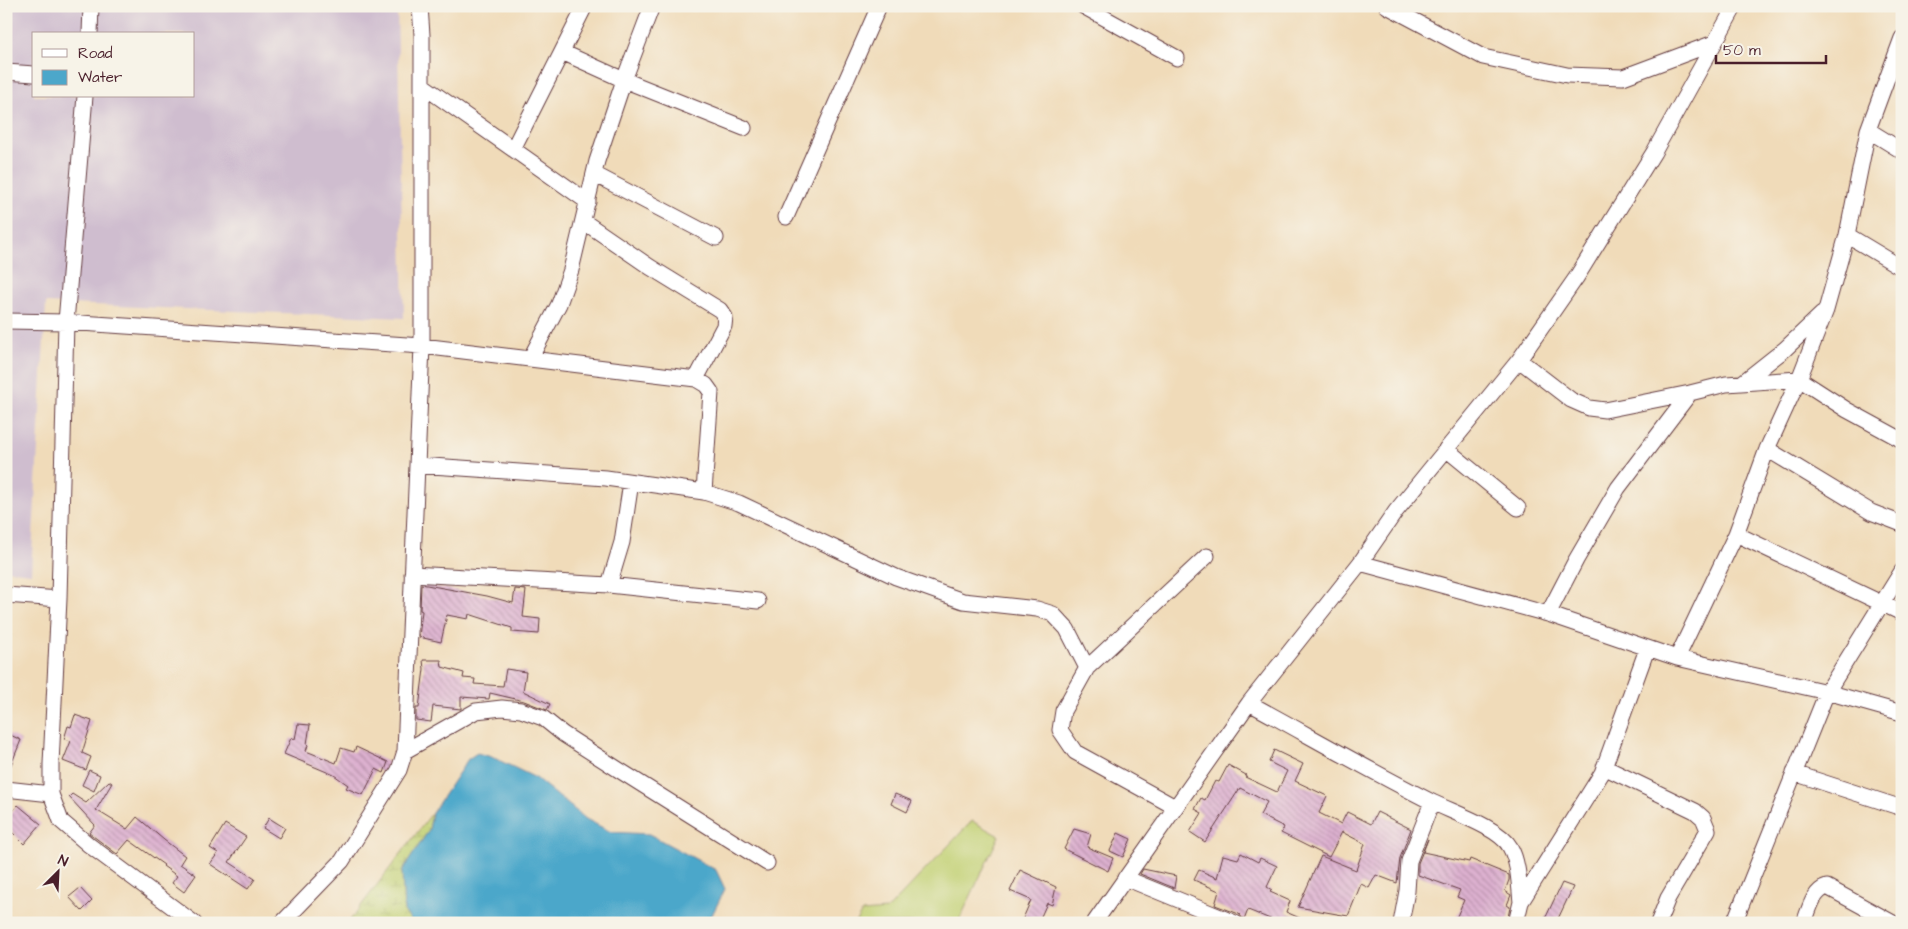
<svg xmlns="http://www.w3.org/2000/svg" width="1908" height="929" viewBox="0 0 1908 929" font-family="'Architects Daughter',sans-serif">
<defs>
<pattern id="wetland-marsh" width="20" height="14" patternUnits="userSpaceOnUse" patternTransform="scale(1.25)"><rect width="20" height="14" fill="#c1d072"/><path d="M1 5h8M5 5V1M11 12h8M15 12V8" fill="none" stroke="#a7b263"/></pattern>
<pattern id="building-back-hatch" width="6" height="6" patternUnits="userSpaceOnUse" patternTransform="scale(1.25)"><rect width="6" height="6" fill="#ddb1d0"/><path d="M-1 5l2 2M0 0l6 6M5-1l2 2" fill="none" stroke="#b58fa9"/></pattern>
</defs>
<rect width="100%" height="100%" fill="#f7f3e8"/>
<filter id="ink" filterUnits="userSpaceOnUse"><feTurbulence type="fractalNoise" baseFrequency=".02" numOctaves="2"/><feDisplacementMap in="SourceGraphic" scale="10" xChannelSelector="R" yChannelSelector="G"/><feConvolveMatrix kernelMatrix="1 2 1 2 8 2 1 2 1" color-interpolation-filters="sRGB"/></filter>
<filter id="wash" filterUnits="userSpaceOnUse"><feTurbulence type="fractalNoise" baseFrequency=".0096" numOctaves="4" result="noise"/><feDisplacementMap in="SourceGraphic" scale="20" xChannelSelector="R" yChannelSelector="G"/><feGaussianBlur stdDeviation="1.12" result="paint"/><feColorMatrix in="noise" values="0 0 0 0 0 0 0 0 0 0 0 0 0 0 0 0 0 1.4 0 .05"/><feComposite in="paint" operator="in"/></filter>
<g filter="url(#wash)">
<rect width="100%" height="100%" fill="#f0dbb9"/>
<!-- industrial -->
<path fill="#cfbdcf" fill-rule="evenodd" d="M6 6H397L404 318 46 303 31 573 6 570ZM34 34H194V96H34Z"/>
<!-- grass -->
<path fill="#c1d072" stroke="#86784e" d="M972 821 999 836 958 923H855L862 912 887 910Z"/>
<!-- wetland -->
<path fill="url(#wetland-marsh)" stroke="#86784e" d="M432 813 429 830 402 871 404 911 413 923H348Z"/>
<!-- water -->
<path fill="#4ca7ca" stroke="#4b637a" d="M477 753 492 757 536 778 586 819 611 832 649 834 716 870 725 889 708 923H413L404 911 402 871 429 830 432 813 468 759Z"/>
<g id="blocks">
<!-- building -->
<path fill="url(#building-back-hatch)" d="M421 584 487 596 513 603 515 589 526 590 523 617 540 619 539 634 512 632V628L469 614 468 619 447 615 441 642 419 637 422 611 420 610Z
M423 660H441L442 667 464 673 463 678 475 679 474 684 503 686 506 669 526 672 523 691 550 704 547 710 524 701 490 693 489 699 461 697V709L433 706 431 722 416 720V708H419L424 669Z
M75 715 92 721 82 753 91 757 86 770 63 761 71 741 64 739 68 726 71 727Z
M298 724 310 725 307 744 308 745 306 751 336 763 341 748 354 752 356 747 388 762 384 773 376 769 363 795 346 788 348 785 334 775 284 754 291 738 295 739Z
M6 733 21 740 7 775H6Z
M1274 750 1303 764 1295 781 1327 796 1319 813 1341 824 1347 812 1371 824 1377 812 1411 829 1400 858 1397 883 1376 875 1369 888 1361 884 1348 916 1298 907 1321 856 1356 870 1365 844 1342 832 1329 857 1281 833 1284 827 1260 815 1267 802 1240 788 1205 842 1190 832 1202 813 1195 809 1201 798 1205 800 1215 781 1219 782 1228 765 1246 775 1245 777 1277 792 1287 771 1269 762Z
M89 770 100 775 94 791 82 785Z
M109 781 112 783 96 810 127 829 137 817 164 840 185 856 180 864 196 875 184 892 172 883 177 876 163 866 164 865 129 840 117 854 89 833 95 825 69 797 72 794 86 803Z
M895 794 912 801 907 812 891 804Z
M18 805 41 824 24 844 6 826V818Z
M269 818 285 828 279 838 263 828Z
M225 824 246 837 229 862 255 879 248 889 210 864 218 853 210 848Z
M1074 829 1091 834 1087 847 1113 858 1108 871 1064 849Z
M1118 833 1131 839 1123 857 1110 851Z
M1428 839 1423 852 1469 862 1470 859 1509 875V880L1505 891 1511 895 1507 905 1510 907 1507 923H1454L1464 900 1457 897 1460 890 1418 875V863Z
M1241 853 1258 862 1260 858 1277 866 1267 887 1272 890 1270 892 1290 901 1286 912 1311 923H1280L1248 910 1244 920 1239 914 1215 905 1219 891 1194 880 1199 870 1217 878 1223 855 1238 859Z
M1143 869 1176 876 1174 888 1140 874Z
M1020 870 1056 887 1052 905 1047 903 1038 923H1021L1031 900 1010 891Z
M1562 883 1573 887 1556 923H1552L1545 919Z
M80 888 92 901 82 911 69 897Z"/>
</g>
</g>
<g filter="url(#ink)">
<use href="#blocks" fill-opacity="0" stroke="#633b40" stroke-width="1"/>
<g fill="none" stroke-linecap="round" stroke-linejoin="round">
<!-- minor casing -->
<g stroke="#633b40" stroke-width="17">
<path id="minor" d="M1083 6 1177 58
M1387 6 1483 57 1567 75 1623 77 1714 43
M90 34 91 6
M562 52 624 80 744 128
M6 72 34 74
M422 85 588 202
M85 96 66 322 59 599 51 764V794L61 821 89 845 194 923
M1868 130 1902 151
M513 149 585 6
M594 174 716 238
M786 217 879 6
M583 221 650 267 720 310 725 317 724 326 696 379
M1847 235 1902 268
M6 321 66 322 422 346 696 379 706 385 711 392 704 492
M530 359 559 304 571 270 597 161 624 80 652 6
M1519 360 1571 400 1589 408 1605 410 1690 393 1726 384 1799 379 1847 410 1902 440
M1742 383 1785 349 1822 314
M1446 449 1518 508
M1767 449 1871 512 1902 524
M417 465 606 478 704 492 739 503 896 577 963 601 1037 609 1053 614 1067 629 1087 668
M1736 534 1902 613
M1360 563 1548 614 1677 658 1827 692 1902 713
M412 574 609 585 758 601
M609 585 622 542 631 482
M6 595 59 599
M1548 614 1576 560 1618 488 1690 393
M1677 658 1736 534 1767 449 1799 379 1826 310 1847 235 1868 130 1902 38
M1249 703C1310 736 1370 771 1432 802 1452 812 1500 828 1510 847 1519 863 1519 885 1521 902
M405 751 476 711 502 708 521 710 543 718 563 734 619 770 767 863
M1604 767 1695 811 1703 818 1708 830 1668 898 1658 923
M1794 773 1902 808
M6 789 51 794
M1175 807 1075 752 1060 730 1063 711 1087 668 1207 556
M1125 878 1235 923
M282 923 342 861 399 770 405 751 422 346V35L420 6
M1094 923 1249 703 1360 563 1396 511 1519 360 1576 278 1654 152 1735 6
M1401 923 1407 891 1409 861 1432 802
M1516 923 1521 902 1602 773 1647 649
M1734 923 1827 692 1902 571
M1804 923C1809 910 1813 891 1827 887L1893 923"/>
</g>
<!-- minor -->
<use href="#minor" stroke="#fff" stroke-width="15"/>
</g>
</g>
<!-- margin -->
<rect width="1908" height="929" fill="none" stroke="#f7f3e8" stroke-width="25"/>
<!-- legend -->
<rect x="32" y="32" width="162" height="65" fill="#f7f3e8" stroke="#b29e9c"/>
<rect x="42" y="49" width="25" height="8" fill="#ffffff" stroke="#b29e9c"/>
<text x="78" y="58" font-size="15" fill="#4a1f2b">Road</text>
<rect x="42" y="70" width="25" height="15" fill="#4ca7ca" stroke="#b29e9c"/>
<text x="78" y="82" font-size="15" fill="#4a1f2b">Water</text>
<!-- north arrow -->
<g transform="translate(58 872) rotate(24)" stroke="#f7f3e8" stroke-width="4" paint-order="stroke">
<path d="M0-4L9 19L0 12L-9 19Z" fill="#4a1f2b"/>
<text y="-8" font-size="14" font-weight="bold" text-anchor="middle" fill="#4a1f2b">N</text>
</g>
<!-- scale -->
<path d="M1716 55v8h110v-8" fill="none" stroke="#4a1f2b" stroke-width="2.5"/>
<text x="1723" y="55" font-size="15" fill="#4a1f2b" stroke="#f7f3e8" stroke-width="4" paint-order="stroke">50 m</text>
</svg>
